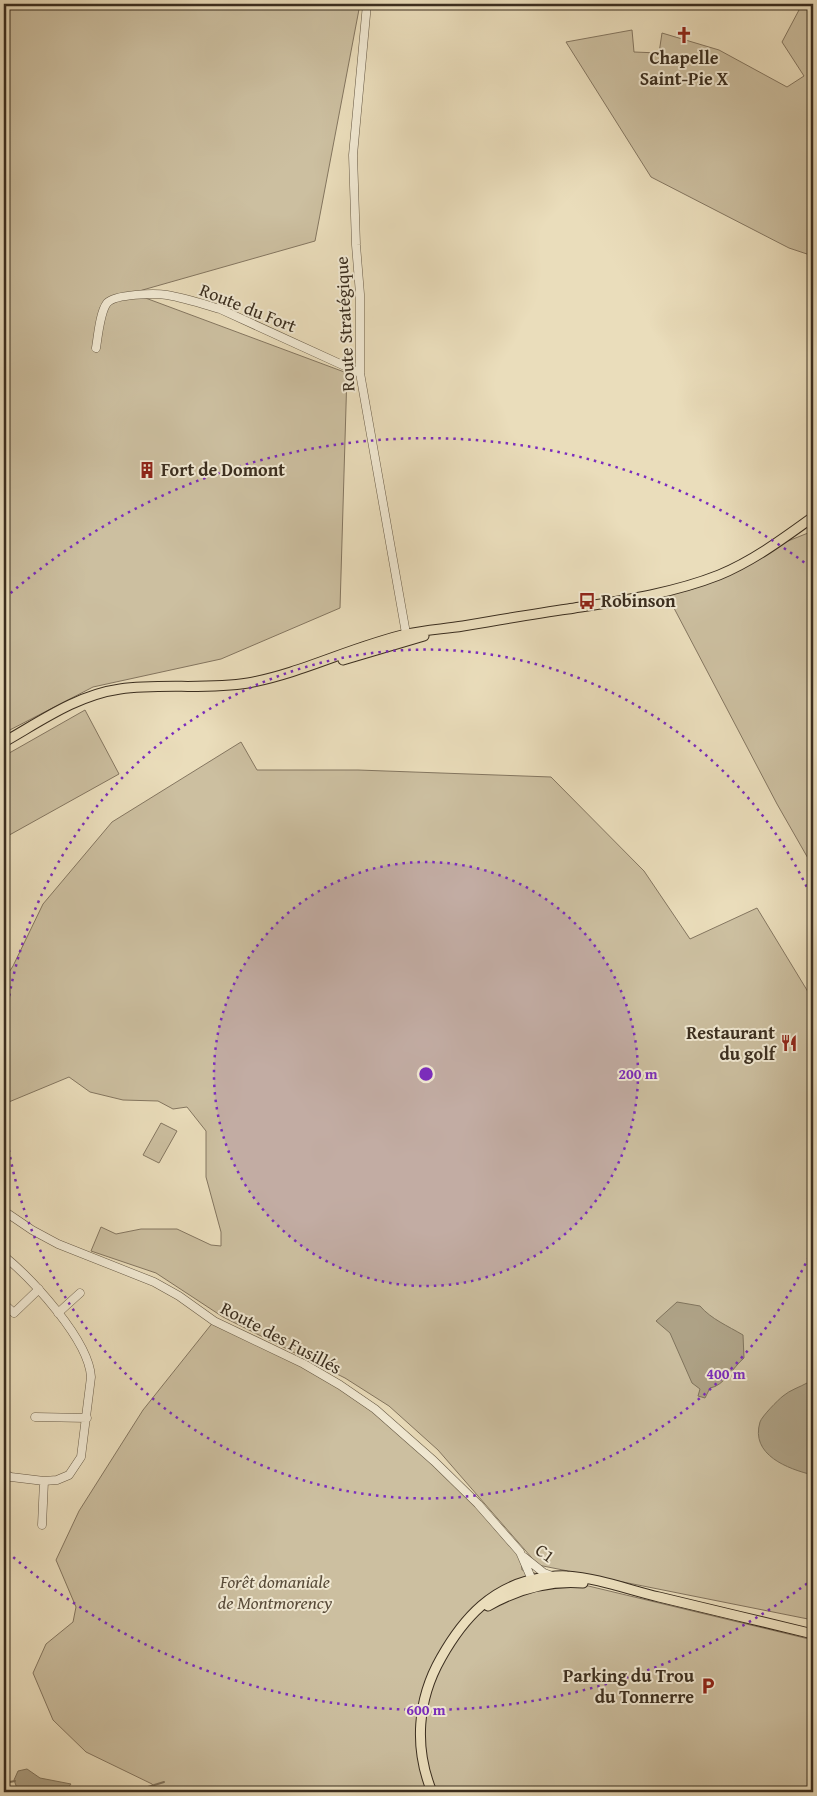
<svg xmlns="http://www.w3.org/2000/svg" width="817" height="1796" viewBox="0 0 817 1796" font-family="'Gentium Book Plus',serif">
<rect width="100%" height="100%" fill="#eaddbb"/>
<filter id="stains"><feTurbulence type="fractalNoise" baseFrequency=".004" numOctaves="4"/><feColorMatrix values="0 0 0 0 .2 0 0 0 0 .09 0 0 0 0 .02 0 0 0 .5 -.17"/></filter>
<radialGradient id="worn" r=".72"><stop offset=".6" stop-color="#630" stop-opacity="0"/><stop offset="1" stop-color="#630" stop-opacity=".3"/></radialGradient>
<!-- green -->
<path fill="#ccbfa0" stroke="#847660" d="M4 4H360L315 241 132 293 347 373 340 608 221 659 93 687 4 733Z
M792 4H813V256L789 248 651 177 566 42 632 30 634 52 659 53 662 33 719 50 787 87 804 76 782 42 799 10Z
M813 531V867L777 804 665 591 720 574 763 551Z
M85 710 119 774 4 838V756Z
M241 742 257 770H358L551 777 644 871 690 939 757 908 813 1000V1620L538 1565 438 1450 389 1406 345 1378 223 1317 156 1273 91 1251 101 1227 116 1234 141 1229H177L211 1245 221 1246V1232L206 1177V1131L187 1107 173 1109 158 1101 123 1100 90 1092 69 1077 4 1104V980L13 966 43 904 112 822Z
M161 1123 177 1131 159 1163 143 1155Z
M214 1321 340 1385 434 1461 520 1552 522 1570 813 1640V1792H158L152 1784 86 1752 53 1720 33 1673 46 1644 73 1622 76 1607 56 1560 79 1511 143 1410Z"/>
<!-- water -->
<path fill="#aea286" stroke="#80745d" d="M677 1302 700 1306C711 1319 728 1326 743 1335L744 1358C733 1367 724 1386 710 1388L705 1398 698 1396 700 1389 692 1383 670 1333 656 1321Z
M807 1383 813 1384V1475C788 1469 750 1455 760 1422 762 1416 778 1400 783 1396 790 1390 800 1387 807 1383Z
M27 1769 40 1778 71 1784 67 1789 55 1788 18 1791 14 1780 18 1771Z"/>
<g fill="none" stroke-linecap="round" stroke-linejoin="round">
<!-- stream -->
<path stroke="#80745d" stroke-width="2" d="M4 1783 15 1781
M67 1787 81 1788 86 1792
M144 1792 148 1787 164 1782"/>
<!-- minor casing -->
<g stroke="#675a46" stroke-width="9">
<path id="minor" d="M367 4 353 155 356 245 360 294V373L407 639
M96 348C98 336 100 312 107 303 115 294 155 293 167 295 185 298 203 304 220 309L360 373
M4 1211 32 1230 58 1244 154 1282 179 1296 214 1321 304 1364 340 1385 375 1409 434 1461 478 1504 520 1552 532 1580
M4 1256C32 1279 89 1340 91 1377L81 1457 69 1475 57 1480 44 1481 11 1477 4 1474
M4 1304 14 1313 39 1289
M58 1313 80 1293
M35 1417 87 1418
M42 1525 44 1481
M524 1557 544 1573 552 1576"/>
</g>
<!-- major casing -->
<g stroke="#3b2e1f" stroke-width="11">
<path id="major" d="M343 660 424 636
M4 742C41 721 77 695 120 689 162 683 206 690 248 683 303 673 353 646 407 634 425 630 444 629 463 626 498 620 533 614 568 609 619 601 671 594 719 575 753 561 784 538 813 517
M488 1606C518 1589 548 1580 583 1583
M432 1792C414 1748 417 1700 441 1658 464 1617 493 1586 540 1578 549 1577 558 1575 567 1576 598 1578 629 1590 659 1597 710 1609 762 1622 813 1634"/>
</g>
<!-- minor -->
<use href="#minor" stroke="#f1e9d3" stroke-width="8"/>
<!-- major -->
<use href="#major" stroke="#eaddbb" stroke-width="9"/>
</g>
<!-- distance rings -->
<circle cx="426" cy="1074" r="212" fill="#7b2cbf" fill-opacity=".12"/>
<g fill="none" stroke="#7b2cbf" stroke-width="2.5" stroke-dasharray="2.5 5">
<circle cx="426" cy="1074" r="212"/>
<path d="M812 1250A424 424 0 0 1 4 1115M4 1033A424 424 0 0 1 812 898"/>
<path d="M813 1579A636 636 0 0 1 5 1550M5 598A636 636 0 0 1 813 569"/>
</g>
<!-- icons -->
<defs>
<g id="church-bare" transform="scale(1.35)"><path d="M-1.2-6h2.4v3.5h3.3v2.4h-3.3V6h-2.4V-.1h-3.3v-2.4h3.3Z" fill="#8f2418" stroke="#f1e9d3" stroke-width="2.5" paint-order="stroke"/></g>
<g id="building-bare" transform="scale(1.35)"><path d="M-4-6H4V6H1V3H-1V6H-4ZM-2.5-4.3h1.7v1.8h-1.7ZM.8-4.3h1.7v1.8H.8ZM-2.5-1h1.7V.8h-1.7ZM.8-1h1.7V.8H.8Z" fill="#8f2418" stroke="#f1e9d3" stroke-width="2.5" paint-order="stroke"/></g>
<g id="bus-bare" transform="scale(1.35)"><path d="M-5-6H5V4H4V6H2V4H-2V6H-4V4H-5ZM-3.5-4V0h7V-4ZM-3.5 1.2v1.5H-2V1.2ZM2 1.2v1.5H3.5V1.2Z" fill="#8f2418" stroke="#f1e9d3" stroke-width="2.5" paint-order="stroke"/></g>
<g id="restaurant-bare" transform="scale(1.35)"><path d="M-5-6h1v4h1v-4h1v4h1v-4h1v5L-1.5 .5V6h-2V.5L-5-1ZM5-6V6H3V1.5H1.5Q1.5-4 5-6Z" fill="#8f2418" stroke="#f1e9d3" stroke-width="2.5" paint-order="stroke"/></g>
<g id="parking-bare" transform="scale(1.35)"><path d="M-3.5-5.5H1a3.5 3.5 0 0 1 0 7H-1V5.5H-3.5ZM-1-3.4V-.6H.8a1.4 1.4 0 0 0 0-2.8Z" fill="#8f2418" stroke="#f1e9d3" stroke-width="2.5" paint-order="stroke"/></g>
</defs>
<g fill-rule="evenodd">
<use href="#church-bare" x="684" y="35"/>
<use href="#building-bare" x="147" y="470"/>
<use href="#bus-bare" x="587" y="601"/>
<use href="#restaurant-bare" x="789" y="1043"/>
<use href="#parking-bare" x="708" y="1686"/>
</g>
<g text-anchor="middle" stroke-width="4" stroke-linejoin="round" paint-order="stroke">
<!-- poi labels -->
<g font-size="18" font-weight="bold" fill="#3b2e1f" stroke="#f1e9d3" text-anchor="start">
<text x="684" y="64" text-anchor="middle">Chapelle<tspan x="684" dy="21">Saint-Pie X</tspan></text>
<text x="161" y="476">Fort de Domont</text>
<text x="601" y="607">Robinson</text>
<text x="775" y="1039" text-anchor="end">Restaurant<tspan x="775" dy="21">du golf</tspan></text>
<text x="694" y="1682" text-anchor="end">Parking du Trou<tspan x="694" dy="21">du Tonnerre</tspan></text>
</g>
<!-- street labels -->
<g font-size="18" fill="#3b2e1f" stroke="#f1e9d3">
<text transform="translate(248 308) rotate(22)" y="6">Route du Fort</text>
<text transform="translate(345 324) rotate(-93)" y="6">Route Stratégique</text>
<text transform="translate(281 1338) rotate(28)" y="6">Route des Fusillés</text>
<text transform="translate(545 1553) rotate(36)" y="6">C1</text>
</g>
<!-- park labels -->
<g font-size="18" font-style="italic" fill="#584b39" stroke="#f1e9d3">
<text x="275" y="1588">Forêt domaniale<tspan x="275" dy="21">de Montmorency</tspan></text>
</g>
</g>
<circle cx="426" cy="1074" r="8" fill="#7b2cbf" stroke="#f1e9d3" stroke-width="2.5"/>
<g font-size="15" text-anchor="middle" font-weight="bold" fill="#7b2cbf" stroke="#f1e9d3" stroke-width="4" stroke-linejoin="round" paint-order="stroke">
<text x="638" y="1079">200 m</text>
<text x="726" y="1379">400 m</text>
<text x="426" y="1715">600 m</text>
</g>
<!-- margin -->
<rect width="817" height="1796" fill="none" stroke="#eaddbb" stroke-width="20"/>
<rect x="5" y="5" width="807" height="1786" fill="none" stroke="#3b2e1f" stroke-width="2.5"/>
<rect x="10" y="10" width="797" height="1776" fill="none" stroke="#3b2e1f"/>
<rect width="100%" height="100%" filter="url(#stains)"/>
<rect width="100%" height="100%" fill="url(#worn)"/>
</svg>
